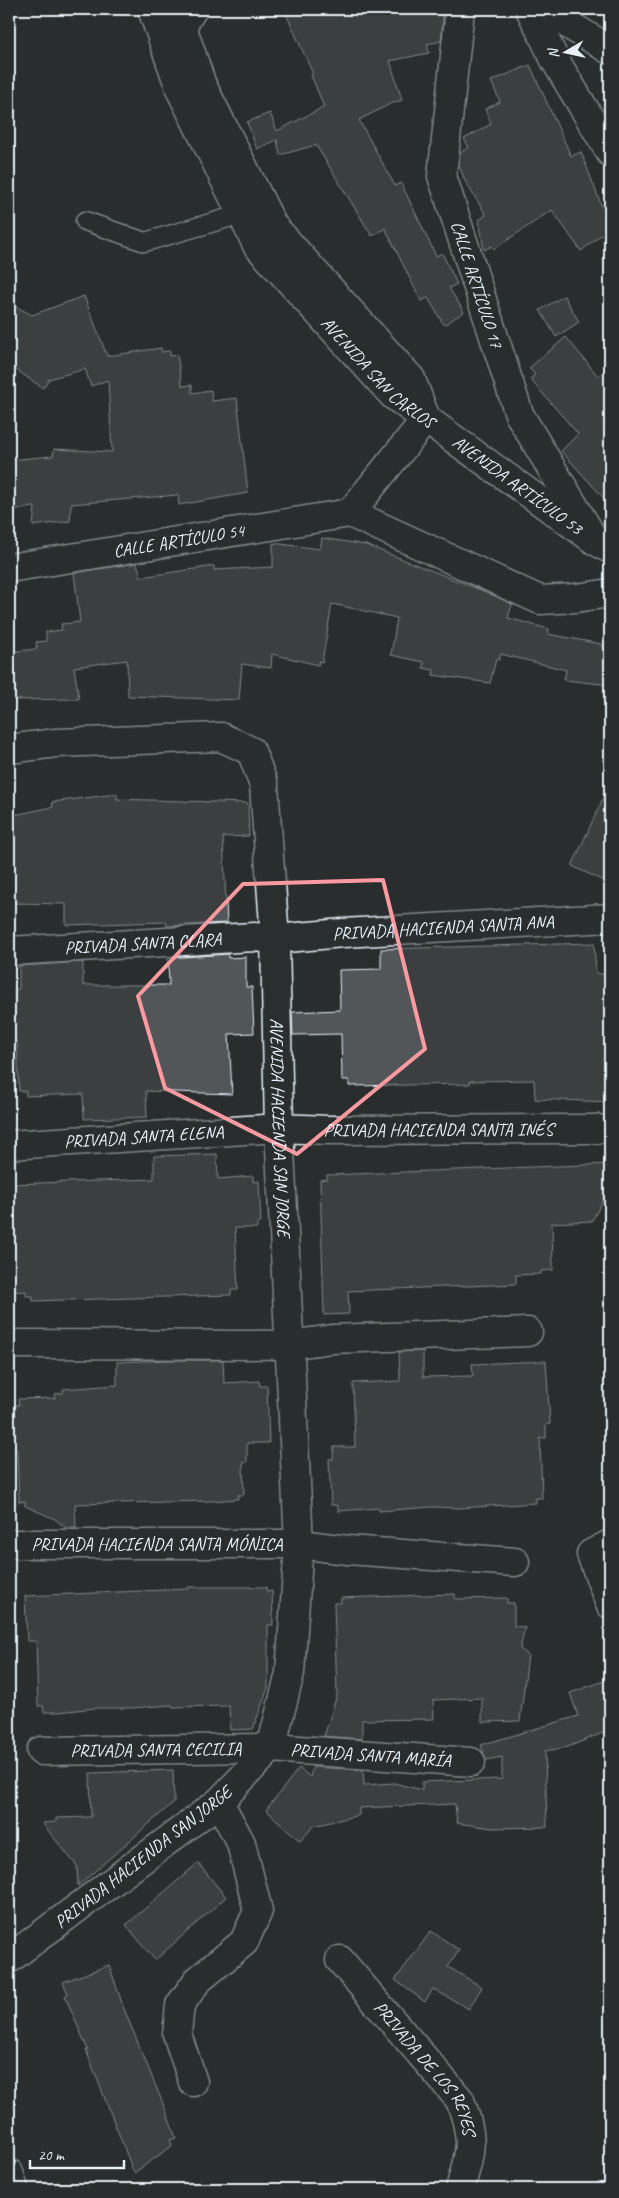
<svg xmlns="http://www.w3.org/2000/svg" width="619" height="2198" viewBox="0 0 619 2198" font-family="Caveat,sans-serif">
<rect width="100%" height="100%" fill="#2a2d2e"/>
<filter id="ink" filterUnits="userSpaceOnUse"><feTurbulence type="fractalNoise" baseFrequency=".02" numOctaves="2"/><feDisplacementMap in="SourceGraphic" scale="10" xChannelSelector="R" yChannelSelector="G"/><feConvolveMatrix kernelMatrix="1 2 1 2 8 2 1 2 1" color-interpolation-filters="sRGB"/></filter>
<g filter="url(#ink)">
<!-- building -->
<path fill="#535759" stroke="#e8f1f8" d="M284 9H441L443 20 441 41 427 44 429 53 390 61 402 100 390 104 359 120 395 186 401 183 436 256 442 253 457 284 449 288 464 312 444 325 428 298 421 301 385 228 372 236 316 145 280 155 277 140 257 149 247 122 270 113 277 131 324 107 311 75 313 74Z
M530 65 571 156 581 152 610 228 581 251 552 210 494 249 492 246 484 250 479 220 486 215 465 181 459 165 460 153 469 147 464 139 491 124 485 109 500 102 491 81Z
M84 296 107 356 161 348 162 352 170 351V356L177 355 182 386 192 385V393L211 390 212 401 237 398 248 493 179 505 178 495 71 504 70 521 33 526 35 507 9 510V460L53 456 54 449 112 452 108 380 91 386 85 369 49 379 43 388 9 365V303L32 315Z
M564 296 579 322 556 337 540 310Z
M566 337 598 376 610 366V505L561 451 578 434 530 379 535 375 529 368Z
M322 538 366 545 486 592 512 604 508 618 549 629 548 634 601 644V646L610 648V685L564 680 566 670 501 654 499 660 496 659 490 683 433 675 434 670 423 668 424 662 391 655 397 618 332 604 322 662 319 661 318 665 272 654 271 668 242 664 239 700 128 696 127 660 74 667 79 699 9 700V652L37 649 36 642 46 641V632L62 630 61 624 80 622 74 573 137 563 141 577 214 566V570L273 567V543L320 549Z
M610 783V884L572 866Z
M117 794V799L248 803 249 836 223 837 227 923 167 926 166 922 66 925V904L9 903V816L53 807 52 802Z
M594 943 596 973 610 976V1102L535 1099 534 1080 470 1081V1084L349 1086V1080H342L341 1034 293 1035 292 1012 340 1010 339 970 381 969V949Z
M228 954V958L246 957V987H252L254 1033 229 1034 232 1094 146 1091 147 1117 84 1119 83 1094 26 1096V1091H19L17 1041H9V989H19V966L83 962V985H169L168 958Z
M217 1154 218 1179 253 1176V1182L259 1181 261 1223H257V1228H235L238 1290H231V1295L33 1301V1296H26V1291L9 1292V1189H12V1184L154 1179V1156Z
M610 1164V1186L592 1221 552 1223 553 1270 541 1271V1274L516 1275V1284L348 1291 349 1314 324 1315 320 1180 327 1179V1175Z
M423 1351V1377L473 1376 472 1364 546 1361 550 1424 546 1425V1438H540L542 1498H536V1503L459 1508 432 1507 379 1511V1508L338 1511V1505H331L329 1459H333L334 1447H355L353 1383 400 1381 399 1352Z
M170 1360H223L224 1383 259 1381 260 1386H267L269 1443H247V1462L243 1463 244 1495H238V1499L210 1501 75 1504 76 1528H66L55 1519 25 1506V1501L19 1502 17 1450H9V1405H19L18 1399 55 1398V1394L63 1393V1389L117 1385V1362Z
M188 1587H266L267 1592 272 1591 273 1625H268V1688L253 1729 230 1730 229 1706 172 1707V1705L132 1708H95L59 1712H44L43 1706H38L36 1641H27L25 1596 188 1589Z
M455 1594V1599L507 1598V1603H514V1626L525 1627 520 1649 528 1655 520 1721 482 1722V1698L433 1700 434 1719 362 1720V1739L324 1736 337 1695 334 1603H341V1598Z
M610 1679V1730L568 1747 545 1751 547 1827 492 1828 457 1823 455 1804 359 1808V1815L314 1826 300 1841 266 1810 299 1768 310 1777 313 1767 363 1770 364 1785 394 1783 422 1790V1782L502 1779V1757L486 1760 481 1745 578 1716 570 1693Z
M173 1770 174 1802 78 1886 77 1866 42 1823 56 1822V1818L91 1817 90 1773Z
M198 1863 226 1897 155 1960 126 1925Z
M431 1931 459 1950 448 1967 482 1987 469 2009 433 1989 425 2002 395 1980Z
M109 1965 124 2009 164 2106 176 2138 170 2140 172 2146 134 2173 86 2050H88L65 1996 68 1994 63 1982Z"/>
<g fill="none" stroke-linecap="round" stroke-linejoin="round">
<!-- lane casing -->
<g stroke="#e8f1f8" stroke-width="21">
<path id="lane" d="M184 32 199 9
M85 221 145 242 242 214"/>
</g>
<!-- street casing -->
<g stroke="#e8f1f8" stroke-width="31">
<g id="street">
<path id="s1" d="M152 9 181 91 257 245 394 396 594 540 610 549"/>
<path d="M176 9 202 85 273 226 411 379 426 419"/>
<path id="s2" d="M460 9 442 176 519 414 589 531"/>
<path d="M530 9 555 60 610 152"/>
<path d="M543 9 610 50"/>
<path d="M350 513 540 600 576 598 610 593"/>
<path id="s3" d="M9 568 350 513 426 419"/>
<path id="s4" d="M9 749 56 743 221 737 251 751 264 785 275 939 279 1128 299 1544 290 1673 271 1748 219 1802 9 1959"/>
<path id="s5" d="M9 951 254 937 275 939 343 933 610 918"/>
<path id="s6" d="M9 1145 279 1128 328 1130 598 1129"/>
<path d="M9 1344 289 1345 332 1339 528 1332"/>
<path id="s7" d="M16 1544H299L348 1550 515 1562"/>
<path d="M610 1544 591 1554 610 1604"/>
<path id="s8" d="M41 1751 271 1748 471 1762"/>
<path id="s9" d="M340 1960 460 2100C475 2140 471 2150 460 2189"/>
<path d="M193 2082 177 2034 180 2005 197 1981 244 1942 258 1911 241 1843 219 1802"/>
<path d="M9 2173 14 2189"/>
</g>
</g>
<!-- lane -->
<use href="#lane" stroke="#2a2d2e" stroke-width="18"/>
<!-- street -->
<use href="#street" stroke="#2a2d2e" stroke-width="28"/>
</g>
</g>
<!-- marked area -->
<path d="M0 0H619V2198H0ZM383 880 425 1049 297 1154 165 1088 138 996 243 884Z" fill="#2a2d2e" fill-opacity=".55" fill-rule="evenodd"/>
<path fill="none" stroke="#ff9aa2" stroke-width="4" stroke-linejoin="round" d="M383 880 425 1049 297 1154 165 1088 138 996 243 884Z"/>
<g text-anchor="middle" stroke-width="4" stroke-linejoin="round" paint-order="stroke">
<!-- street labels -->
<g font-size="18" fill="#e8f1f8" stroke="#2a2d2e">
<text dy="6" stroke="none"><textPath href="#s2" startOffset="282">CALLE ARTÍCULO 17</textPath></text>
<text dy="6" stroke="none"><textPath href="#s1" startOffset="435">AVENIDA SAN CARLOS</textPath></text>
<text dy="6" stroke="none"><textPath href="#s1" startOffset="615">AVENIDA ARTÍCULO 53</textPath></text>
<text dy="6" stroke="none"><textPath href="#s3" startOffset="172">CALLE ARTÍCULO 54</textPath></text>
<text dy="6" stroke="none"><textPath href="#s5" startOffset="435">PRIVADA HACIENDA SANTA ANA</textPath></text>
<text dy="6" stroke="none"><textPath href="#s5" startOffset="134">PRIVADA SANTA CLARA</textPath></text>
<text dy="6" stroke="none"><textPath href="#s4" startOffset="625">AVENIDA HACIENDA SAN JORGE</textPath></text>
<text dy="6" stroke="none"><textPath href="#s6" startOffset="430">PRIVADA HACIENDA SANTA INÉS</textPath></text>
<text dy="6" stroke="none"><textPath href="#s6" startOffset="135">PRIVADA SANTA ELENA</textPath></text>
<text dy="6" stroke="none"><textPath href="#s7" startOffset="141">PRIVADA HACIENDA SANTA MÓNICA</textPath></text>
<text dy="6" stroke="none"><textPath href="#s8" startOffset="115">PRIVADA SANTA CECILIA</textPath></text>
<text dy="6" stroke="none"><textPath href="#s8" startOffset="330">PRIVADA SANTA MARÍA</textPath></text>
<text transform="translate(143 1857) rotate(-38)" y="6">PRIVADA HACIENDA SAN JORGE</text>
<text dy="6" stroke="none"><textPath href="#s9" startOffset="139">PRIVADA DE LOS REYES</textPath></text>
</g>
</g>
<!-- margin -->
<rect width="619" height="2198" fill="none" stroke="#2a2d2e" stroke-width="30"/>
<rect x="15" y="15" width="589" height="2168" fill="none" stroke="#e8f1f8" stroke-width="2" filter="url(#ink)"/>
<!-- north arrow -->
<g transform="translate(566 52) rotate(261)" stroke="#2a2d2e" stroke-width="4" paint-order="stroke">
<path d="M0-4L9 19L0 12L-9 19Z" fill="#e8f1f8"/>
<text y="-8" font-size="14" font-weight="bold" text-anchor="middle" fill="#e8f1f8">N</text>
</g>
<!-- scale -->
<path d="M30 2160v8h94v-8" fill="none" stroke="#e8f1f8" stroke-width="2.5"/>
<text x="38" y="2160" font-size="15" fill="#e8f1f8" stroke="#2a2d2e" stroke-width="4" paint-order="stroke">20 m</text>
</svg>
